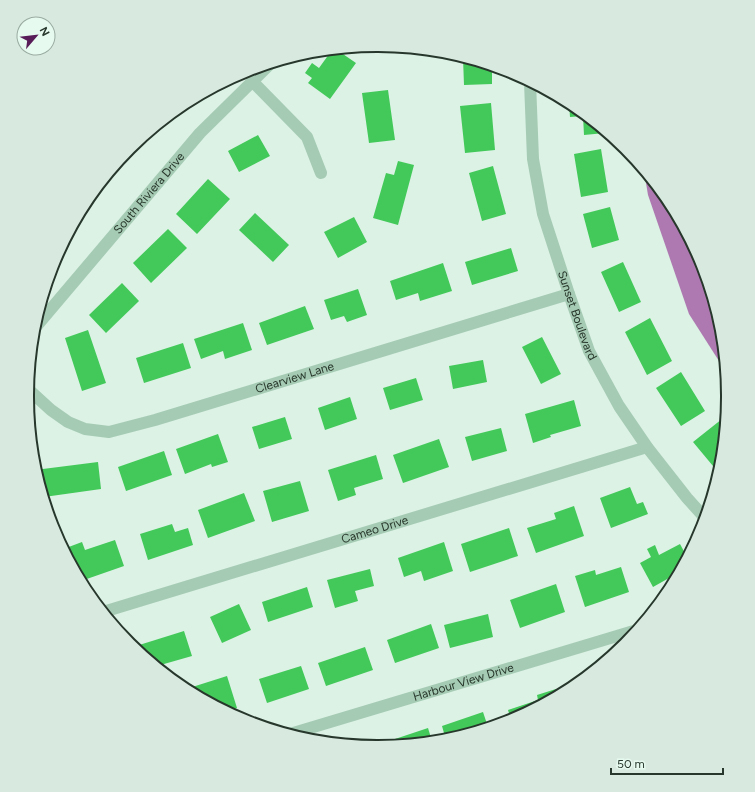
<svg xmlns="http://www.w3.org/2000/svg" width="755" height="792" viewBox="0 0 755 792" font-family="Figtree,sans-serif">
<rect width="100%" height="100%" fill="#dbf2e5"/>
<!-- water -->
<path fill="#ae79b0" d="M644 171 669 201 701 262 721 328 726 372 689 314 648 195Z"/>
<!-- building -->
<path fill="#43c959" d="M332 50H337L356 63 330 99 308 83 312 78 305 73 312 63 319 68Z
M463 58 492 66V84L464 85Z
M388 90 395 140 369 143 362 93Z
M491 103 495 150 465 153 460 106Z
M569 103 604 131 605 133 584 135 583 116 570 117Z
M258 135 270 156 239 172 228 151Z
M134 144 138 148 125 162 121 158Z
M601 149 608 192 581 197 574 154Z
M398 161 414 165 398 225 373 218 386 173 394 175Z
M493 166 506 214 482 221 469 173Z
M208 179 230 199 197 234 176 214Z
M96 189 99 191 86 205 85 204 86 201Z
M610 207 619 240 592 248 583 214Z
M255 213 289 245 273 262 239 230Z
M354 217 367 242 338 258 324 232Z
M168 229 187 248 151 283 133 263Z
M511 248 518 271 472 285 465 262Z
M623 262 641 302 619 312 601 272Z
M443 263 452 291 420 301 418 293 396 300 390 281Z
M122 283 139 301 106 333 89 315Z
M358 289 367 315 347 322 344 316 331 320 324 300Z
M305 306 314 329 267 345 259 323Z
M650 318 672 361 647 375 625 332Z
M243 323 252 350 225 359 223 351 201 359 194 339Z
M88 330 106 383 82 391 65 338Z
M542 337 561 374 541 384 522 347Z
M183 343 191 368 144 383 136 358Z
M483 360 487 382 453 389 449 366Z
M681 372 705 411 681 426 656 388Z
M416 378 423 400 390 410 383 388Z
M350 397 357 419 325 430 318 408Z
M574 400 581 426 550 435 551 437 533 443 525 414Z
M285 417 292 439 259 449 252 427Z
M722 419 725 423 722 458 713 466 693 442Z
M501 428 507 451 472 461 465 437Z
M218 434 228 462 212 467 211 464 185 474 176 449Z
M439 439 449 467 403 483 393 455Z
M164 451 172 475 126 491 118 467Z
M376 455 383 479 354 488 356 495 338 501 328 470Z
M98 462 101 489 44 497 35 470Z
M300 481 309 511 272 522 263 491Z
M630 487 637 504 643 502 648 514 611 528 600 498Z
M244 493 255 521 208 538 198 510Z
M574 506 584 536 536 553 527 528 556 519 554 513Z
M172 524 175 532 188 528 193 545 148 560 140 534Z
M509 528 518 556 470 572 461 544Z
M115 540 124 566 81 581 70 561 66 548 82 542 85 550Z
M444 542 453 571 424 581 421 571 404 577 398 558Z
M680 544 687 557 678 573 653 587 640 563 651 557 647 549 655 545 659 555Z
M621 567 629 592 585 607 575 576 595 570 596 575Z
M370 569 374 586 355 591 358 601 335 608 327 580Z
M556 584 565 612 520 628 510 600Z
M307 587 313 607 268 622 262 602Z
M239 604 251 630 222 643 210 617Z
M488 614 493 637 450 648 444 625Z
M431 624 439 648 395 663 387 640Z
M184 631 192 656 157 666 138 651 136 646Z
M365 647 373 670 326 686 318 663Z
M301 666 309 689 267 703 259 679Z
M227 676 237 708 227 711 186 689Z
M556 689 558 695 511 720 508 710 538 700 537 695Z
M483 712 488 727 446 740 442 726Z
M428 728 432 741 377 746V745Z"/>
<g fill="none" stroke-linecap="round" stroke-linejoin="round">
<!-- street -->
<g stroke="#a6cbb4" stroke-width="12">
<path d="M253 82 307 137 321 173"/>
<path id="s1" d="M530 82 533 159 543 214 569 294 589 351 619 406 647 447 687 498 705 518"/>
<path id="s2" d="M34 329 200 133 270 64"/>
<path id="s3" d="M28 389 51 410 68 422 85 429 109 432 155 420 569 294"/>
<path id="s4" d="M103 612 647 447"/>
<path id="s5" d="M290 734 637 630"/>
</g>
</g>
<g text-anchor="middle" stroke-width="3.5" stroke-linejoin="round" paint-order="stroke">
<!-- street labels -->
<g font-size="12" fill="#27372b" stroke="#e7faf0">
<text dy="4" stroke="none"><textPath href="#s2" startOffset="178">South Riviera Drive</textPath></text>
<text dy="4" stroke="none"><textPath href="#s1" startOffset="240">Sunset Boulevard</textPath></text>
<text dy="4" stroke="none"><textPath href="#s3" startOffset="288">Clearview Lane</textPath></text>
<text dy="4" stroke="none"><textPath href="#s4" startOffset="284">Cameo Drive</textPath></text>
<text dy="4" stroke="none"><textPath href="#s5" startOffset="181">Harbour View Drive</textPath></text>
</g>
</g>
<!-- crop -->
<path d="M0 0H755V792H0ZM377 52H378A343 343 0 0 1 721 395V397A343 343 0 0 1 378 740H377A343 343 0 0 1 34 397V395A343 343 0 0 1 377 52Z" fill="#d8eae0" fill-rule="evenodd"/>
<path fill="none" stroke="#27372b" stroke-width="2" d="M377 52H378A343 343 0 0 1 721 395V397A343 343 0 0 1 378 740H377A343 343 0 0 1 34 397V395A343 343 0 0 1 377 52Z"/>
<!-- north arrow -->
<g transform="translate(36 36) rotate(62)"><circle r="19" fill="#e7faf0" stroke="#9aaca1"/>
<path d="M0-3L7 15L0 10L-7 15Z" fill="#581c59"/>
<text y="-6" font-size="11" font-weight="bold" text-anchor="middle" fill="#27372b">N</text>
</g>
<!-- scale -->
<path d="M611 768v6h112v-6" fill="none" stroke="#27372b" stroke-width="2"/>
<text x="617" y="768" font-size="12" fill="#27372b" stroke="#e7faf0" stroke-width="3" paint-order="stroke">50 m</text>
</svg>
